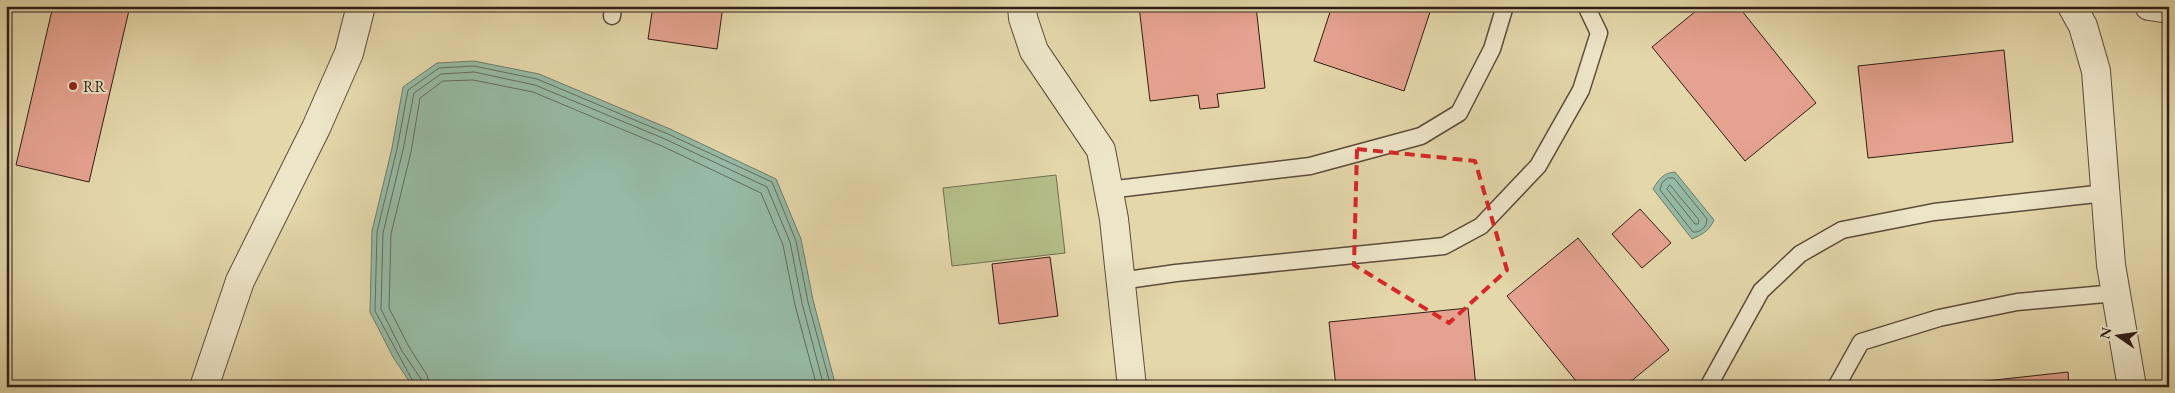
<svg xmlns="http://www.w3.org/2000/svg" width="2175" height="393" viewBox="0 0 2175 393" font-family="'EB Garamond',serif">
<rect width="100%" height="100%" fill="#e4d7aa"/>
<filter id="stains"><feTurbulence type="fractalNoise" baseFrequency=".004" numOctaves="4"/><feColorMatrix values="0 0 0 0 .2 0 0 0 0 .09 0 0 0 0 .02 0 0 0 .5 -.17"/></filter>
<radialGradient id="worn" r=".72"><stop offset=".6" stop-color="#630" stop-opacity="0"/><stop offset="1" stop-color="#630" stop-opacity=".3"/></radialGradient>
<!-- green -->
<path fill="#b4be88" stroke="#726e4f" d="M1056 175 1065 253 952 266 943 188Z"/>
<!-- water -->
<path fill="#96baa5" stroke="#6d7c6c" d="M474 61 539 74 670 129 776 179 801 239 813 300 836 387H413L393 357 370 312 372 231 392 148 403 87 437 63Z
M1675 172 1714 220C1709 231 1703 234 1692 239L1653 189C1659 179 1663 173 1675 172Z"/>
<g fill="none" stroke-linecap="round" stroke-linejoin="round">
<!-- shore -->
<path stroke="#626c5e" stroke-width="1" d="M1668 178H1674L1707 219C1707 227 1700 233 1693 232L1660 190 1662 183Z
M1670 185 1699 220 1698 224H1695L1667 189Z
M416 387 375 311 377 232 397 149 408 90 439 68 474 66 537 79 668 134 772 182 796 241 808 302 831 387
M423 387 421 379 402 351 381 309 383 233 403 150 414 93 441 74 474 72 535 85 665 139 767 187 790 242 802 303 824 387
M430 387 427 375 409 347 389 308 391 234 411 152 420 98 443 81 473 80 533 92 662 146 761 193 783 245 795 305 817 387"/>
</g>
<!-- building -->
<path fill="#e5a290" stroke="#2f1e16" d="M53 6H130L89 182 16 165Z
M653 6H723L717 49 648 39Z
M1139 6H1256L1265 88 1217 94 1219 107 1200 109 1198 95 1150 101Z
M1332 6H1432L1404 91 1314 61Z
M1702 6H1738L1816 103 1745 161 1652 47Z
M2004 50 2013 142 1868 158 1858 66Z
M2169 192V215H2166Z
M1640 209 1671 243 1642 268 1612 234Z
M1578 238 1669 350 1624 387H1581L1507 296Z
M1050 257 1058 316 999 324 992 264Z
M1468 308 1476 387H1336L1329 322Z
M2068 372 2069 387H1931Z"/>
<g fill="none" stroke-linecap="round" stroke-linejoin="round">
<!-- service casing -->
<g stroke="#5c4c3b" stroke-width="19">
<path id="service" d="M612 16 613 6
M1108 190 1310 166 1421 136 1459 113 1492 49 1505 6
M1120 281 1176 273 1444 246 1481 226 1538 166 1581 90 1599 33 1586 6
M1708 387 1761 291 1800 254 1842 230 1934 212 2105 193
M1836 387 1861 342 1939 318 2017 302 2116 293"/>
</g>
<!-- minor casing -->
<g stroke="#5c4c3b" stroke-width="30">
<path id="minor" d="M1022 6 1023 18 1034 51 1101 150 1114 219 1132 387
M2072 6 2083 26 2096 71 2111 265 2132 387
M2149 6 2169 9
M204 387 240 281 316 128 349 53 361 6"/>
</g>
<!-- service -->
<use href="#service" stroke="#ede5c8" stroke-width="16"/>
<!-- minor -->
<use href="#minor" stroke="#ede5c8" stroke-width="28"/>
</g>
<!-- marked area -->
<path fill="none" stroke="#d62828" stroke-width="4" stroke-dasharray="10 6" stroke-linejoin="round" d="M1357 149 1475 161 1507 270 1449 323 1354 265Z"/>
<!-- markers -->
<circle fill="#8f2418" stroke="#ede5c8" stroke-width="2" cx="73" cy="86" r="5"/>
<g text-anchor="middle" stroke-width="4" stroke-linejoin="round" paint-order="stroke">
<!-- poi labels -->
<g font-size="16" fill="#2f1e16" stroke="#ede5c8" text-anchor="start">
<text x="83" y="92">RR</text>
</g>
</g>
<!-- margin -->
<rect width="2175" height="393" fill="none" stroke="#e4d7aa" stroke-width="25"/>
<rect x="8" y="8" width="2160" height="378" fill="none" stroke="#2f1e16" stroke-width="2.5"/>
<rect x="12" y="12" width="2150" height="368" fill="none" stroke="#2f1e16"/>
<!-- north arrow -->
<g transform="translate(2118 336) rotate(283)" stroke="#ede5c8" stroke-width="4" paint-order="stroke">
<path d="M0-4L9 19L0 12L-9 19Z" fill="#2f1e16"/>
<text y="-8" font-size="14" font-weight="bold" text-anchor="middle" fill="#2f1e16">N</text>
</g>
<rect width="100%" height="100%" filter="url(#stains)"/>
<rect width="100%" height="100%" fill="url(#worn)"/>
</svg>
